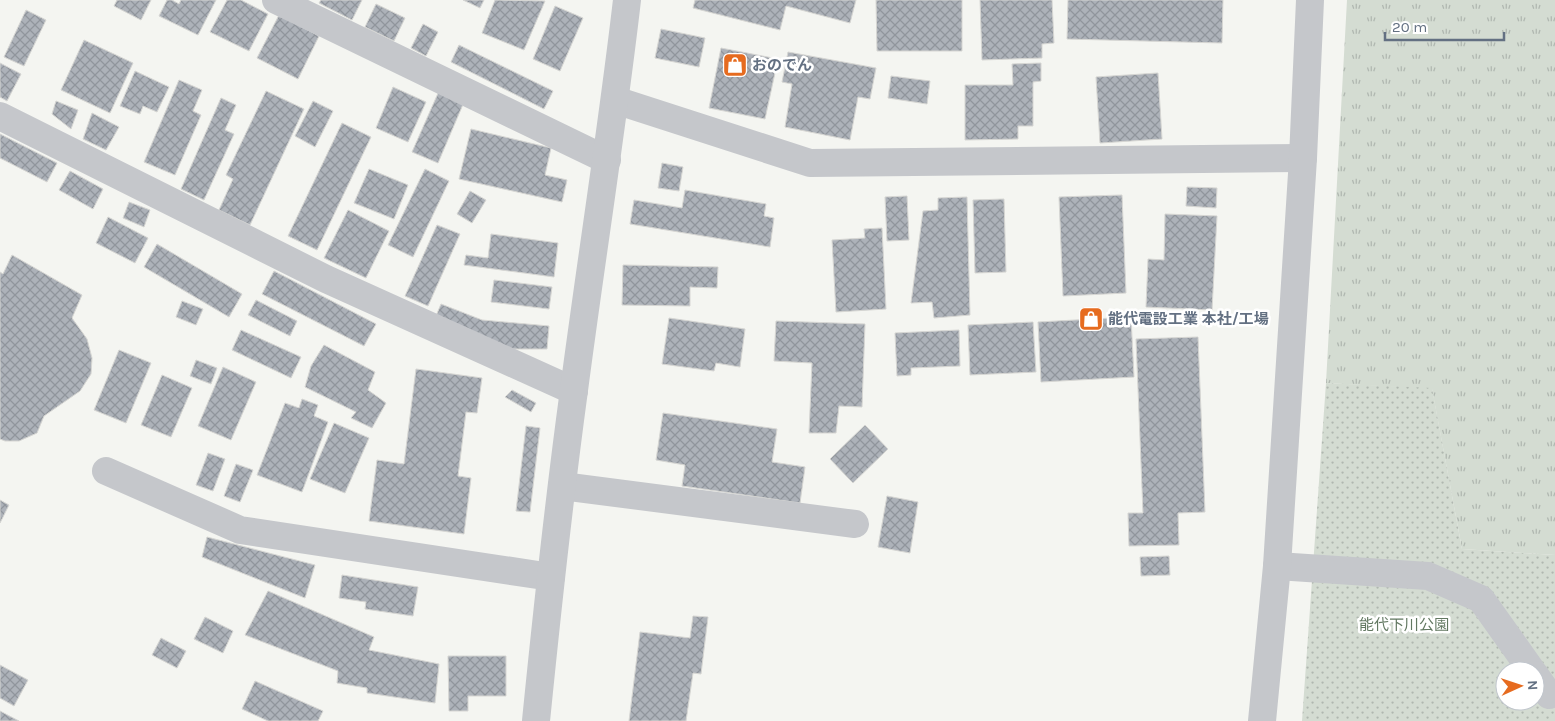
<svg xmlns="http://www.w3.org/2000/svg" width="1555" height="721" font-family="Karla,'Noto Sans JP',sans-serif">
<defs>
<pattern id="grass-tufts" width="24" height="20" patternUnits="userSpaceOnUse" patternTransform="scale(1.25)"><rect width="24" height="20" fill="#d4dcd2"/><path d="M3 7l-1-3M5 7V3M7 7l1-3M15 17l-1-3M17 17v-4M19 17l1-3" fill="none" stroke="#b0b7b0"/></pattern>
<pattern id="park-dots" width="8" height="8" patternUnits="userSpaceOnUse" patternTransform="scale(1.25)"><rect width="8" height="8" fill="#d4dcd2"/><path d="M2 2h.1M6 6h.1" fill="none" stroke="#b0b7b0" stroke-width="1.8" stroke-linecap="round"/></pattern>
<pattern id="building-cross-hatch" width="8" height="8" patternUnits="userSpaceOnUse" patternTransform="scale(1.25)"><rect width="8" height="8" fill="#adb2b9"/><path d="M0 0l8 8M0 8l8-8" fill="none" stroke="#90959c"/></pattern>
</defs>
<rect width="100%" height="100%" fill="#f4f5f1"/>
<polygon fill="url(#grass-tufts)" points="1347,0 1555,0 1555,555 1462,549 1432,389 1326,383"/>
<path fill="url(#park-dots)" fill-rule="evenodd" d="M1326 383 1432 388 1462 549 1555 555V721H1302ZM1505 671H1535V701H1505Z"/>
<g fill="url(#building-cross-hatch)" stroke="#d6d6d3">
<polygon points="117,0 151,0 141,20 114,6"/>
<polygon points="167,0 172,0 179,4 181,0 216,0 198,35 159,16"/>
<polygon points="227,0 241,0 268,14 249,51 210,32"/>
<polygon points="321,0 362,0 352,20 319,3"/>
<polygon points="463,0 484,0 480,8"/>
<polygon points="495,0 545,1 524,50 482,33"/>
<polygon points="695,0 856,0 850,23 786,6 780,30 693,8"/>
<polygon points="876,0 962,0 962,51 877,51"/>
<polygon points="980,0 1052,0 1054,43 1042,44 1042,58 982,60"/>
<polygon points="1068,0 1223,0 1222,43 1067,39"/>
<polygon points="376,4 405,18 394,41 365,27"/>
<polygon points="555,6 583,18 560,71 533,59"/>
<polygon points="26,10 46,20 24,66 4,57"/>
<polygon points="279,15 319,36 298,79 257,58"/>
<polygon points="423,24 438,32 426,56 411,48"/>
<polygon points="661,29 705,38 699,67 655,58"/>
<polygon points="84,40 133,63 110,113 61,90"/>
<polygon points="459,45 553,91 544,109 451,62"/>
<polygon points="721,48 778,59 765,119 709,108"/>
<polygon points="788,52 876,68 870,99 858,97 850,140 785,127 792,84 782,82"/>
<polygon points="0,63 21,74 7,101 0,97"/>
<polygon points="1041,63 1041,81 1033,82 1033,126 1018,126 1018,139 965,140 965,85 1013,85 1012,64"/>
<polygon points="135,71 169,87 157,112 143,106 140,114 120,106"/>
<polygon points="1158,73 1162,139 1100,143 1096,77"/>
<polygon points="891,76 930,81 927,104 888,98"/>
<polygon points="179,80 202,90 193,111 201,115 175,175 144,162"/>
<polygon points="393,87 426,102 408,142 376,128"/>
<polygon points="266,91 304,109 250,225 219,210 233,179 226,175"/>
<polygon points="439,91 464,102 438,163 412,152"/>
<polygon points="221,98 236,105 225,130 234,134 204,200 181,189"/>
<polygon points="56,101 78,110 71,129 52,114"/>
<polygon points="313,101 333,111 315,147 295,136"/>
<polygon points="92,113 119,127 106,150 83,139"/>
<polygon points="342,123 371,137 317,250 288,236"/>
<polygon points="471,129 551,148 545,175 567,180 562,202 459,179"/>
<polygon points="0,134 57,163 47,182 0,158"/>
<polygon points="662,163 683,167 679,191 658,188"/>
<polygon points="369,169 408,185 394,219 354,203"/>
<polygon points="425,169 449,181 413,257 388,245"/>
<polygon points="70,171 103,189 93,209 59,190"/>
<polygon points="1187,187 1217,188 1216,208 1186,206"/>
<polygon points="685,190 766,204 764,216 774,218 770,247 630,224 634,200 682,208"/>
<polygon points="470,191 486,200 472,223 457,214"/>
<polygon points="1122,195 1126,293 1063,296 1059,197"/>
<polygon points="907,196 909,240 887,241 885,197"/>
<polygon points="967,197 970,315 934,318 932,302 911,303 923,211 938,210 938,198"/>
<polygon points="1004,199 1006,272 975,273 973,200"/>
<polygon points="129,202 150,210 144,227 123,218"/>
<polygon points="348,210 389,231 366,278 324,258"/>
<polygon points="1165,214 1217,216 1212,310 1146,307 1148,259 1164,260"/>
<polygon points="108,217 148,238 135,263 96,243"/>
<polygon points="437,225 460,234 428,306 405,296"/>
<polygon points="882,228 886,309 836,312 832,240 865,238 864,229"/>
<polygon points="491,234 558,243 554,277 464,265 466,255 488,258"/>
<polygon points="157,244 242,294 229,317 144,267"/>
<polygon points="12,255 82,295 72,318 87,339 92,358 91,374 80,391 44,416 37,433 19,441 5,441 0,439 0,272 3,274"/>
<polygon points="623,265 718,267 717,288 690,287 690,306 622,305"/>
<polygon points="274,271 376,324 364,346 262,294"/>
<polygon points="494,280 552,287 549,309 491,302"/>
<polygon points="256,300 297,321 290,336 248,315"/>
<polygon points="182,301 203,309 196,325 176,317"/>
<polygon points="441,304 482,320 549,326 547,349 504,349 436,316"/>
<polygon points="1131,317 1134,377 1041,382 1038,322"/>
<polygon points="669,318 745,329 740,367 716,363 714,371 662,364"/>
<polygon points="776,321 865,324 862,407 839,406 836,433 809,433 812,363 774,361"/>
<polygon points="1033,322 1036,372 970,375 968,325"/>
<polygon points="241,330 301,357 291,378 232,350"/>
<polygon points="959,330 960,366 911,368 911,375 897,376 895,333"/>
<polygon points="1198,337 1205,512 1178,513 1179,545 1129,546 1128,513 1143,513 1136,339"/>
<polygon points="324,345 375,372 368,390 386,403 372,428 351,418 356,412 305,387 311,366"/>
<polygon points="119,350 151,363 126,423 94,410"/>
<polygon points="196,360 217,368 211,384 190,376"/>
<polygon points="223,367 256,382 231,440 198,426"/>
<polygon points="416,369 482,378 477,413 466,412 458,476 471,478 464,534 369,521 377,460 404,464"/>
<polygon points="162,375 192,388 171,437 141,425"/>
<polygon points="512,390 536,403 531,412 505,397"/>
<polygon points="302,399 318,405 314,416 328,422 302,492 257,475 285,403 299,408"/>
<polygon points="663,413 777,429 772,462 805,467 800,503 682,486 685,465 656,460"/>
<polygon points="334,423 369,438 345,493 310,479"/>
<polygon points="865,425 888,449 853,483 830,459"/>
<polygon points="526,426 540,428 530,512 516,511"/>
<polygon points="208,453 225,459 213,491 196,485"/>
<polygon points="236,464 253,470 240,502 224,496"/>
<polygon points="887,496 918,502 910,553 878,547"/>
<polygon points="0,500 9,505 0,523"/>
<polygon points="207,537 315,565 305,598 202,557"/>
<polygon points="1169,556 1170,575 1141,576 1140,557"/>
<polygon points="342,575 418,587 413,616 365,609 366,602 339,598"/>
<polygon points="268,591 374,637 369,650 439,664 435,703 367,693 367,688 337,683 338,671 245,635"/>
<polygon points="693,616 708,617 701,674 693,673 686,721 629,721 640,632 690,638"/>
<polygon points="205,617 233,631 223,653 194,639"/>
<polygon points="161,638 186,651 177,668 152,655"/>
<polygon points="448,656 506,656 506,696 468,696 468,711 449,711"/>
<polygon points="0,665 28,680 14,706 0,698"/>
<polygon points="255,681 323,711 318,721 268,721 242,709"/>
<polygon points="0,711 19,721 0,721"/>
</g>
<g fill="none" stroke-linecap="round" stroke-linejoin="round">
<g stroke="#c5c7cb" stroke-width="28">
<polyline points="276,0 607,160"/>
<polyline points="615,100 810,163 1303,158"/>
<polyline points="0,116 326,279 574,391"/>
<polyline points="106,471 240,530 551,577"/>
<polyline points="562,486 855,524"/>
<polyline points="1277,566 1428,576 1481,599 1532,671"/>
<polyline points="1535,675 1549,695"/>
<path d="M536 721C547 611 559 500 574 390 591 260 612 130 627 0"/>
<polyline points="1262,721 1277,566 1303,158 1310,0"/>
</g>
</g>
<defs>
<symbol id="shop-square" viewBox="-11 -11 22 22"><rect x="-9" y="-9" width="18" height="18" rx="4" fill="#e66b1f" stroke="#fff"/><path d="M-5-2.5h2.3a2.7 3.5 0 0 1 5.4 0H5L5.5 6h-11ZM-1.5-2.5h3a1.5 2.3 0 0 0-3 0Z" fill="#fff"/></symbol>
</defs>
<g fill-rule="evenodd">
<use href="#shop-square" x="721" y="51" width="28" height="28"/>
<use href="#shop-square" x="1077" y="305" width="28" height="28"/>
</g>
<g text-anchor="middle" stroke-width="5" stroke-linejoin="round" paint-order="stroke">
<g font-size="15" font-weight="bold" fill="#637082" stroke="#fff" text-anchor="start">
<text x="752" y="70">おのでん</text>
<text x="1108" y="324">能代電設工業 本社/工場</text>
</g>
<g font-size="15" fill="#637962" stroke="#fff">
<text x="1404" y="630">能代下川公園</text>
</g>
</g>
<g transform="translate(1520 686) rotate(87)"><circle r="24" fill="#ffffff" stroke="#c1c6cd"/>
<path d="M0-4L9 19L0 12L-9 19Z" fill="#e66b1f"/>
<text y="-8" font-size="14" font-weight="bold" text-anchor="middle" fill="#637082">N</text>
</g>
<path d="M1385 32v8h119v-8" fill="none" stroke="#637082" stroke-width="2.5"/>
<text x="1392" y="32" font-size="15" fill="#637082" stroke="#ffffff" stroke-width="4" paint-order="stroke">20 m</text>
</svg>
